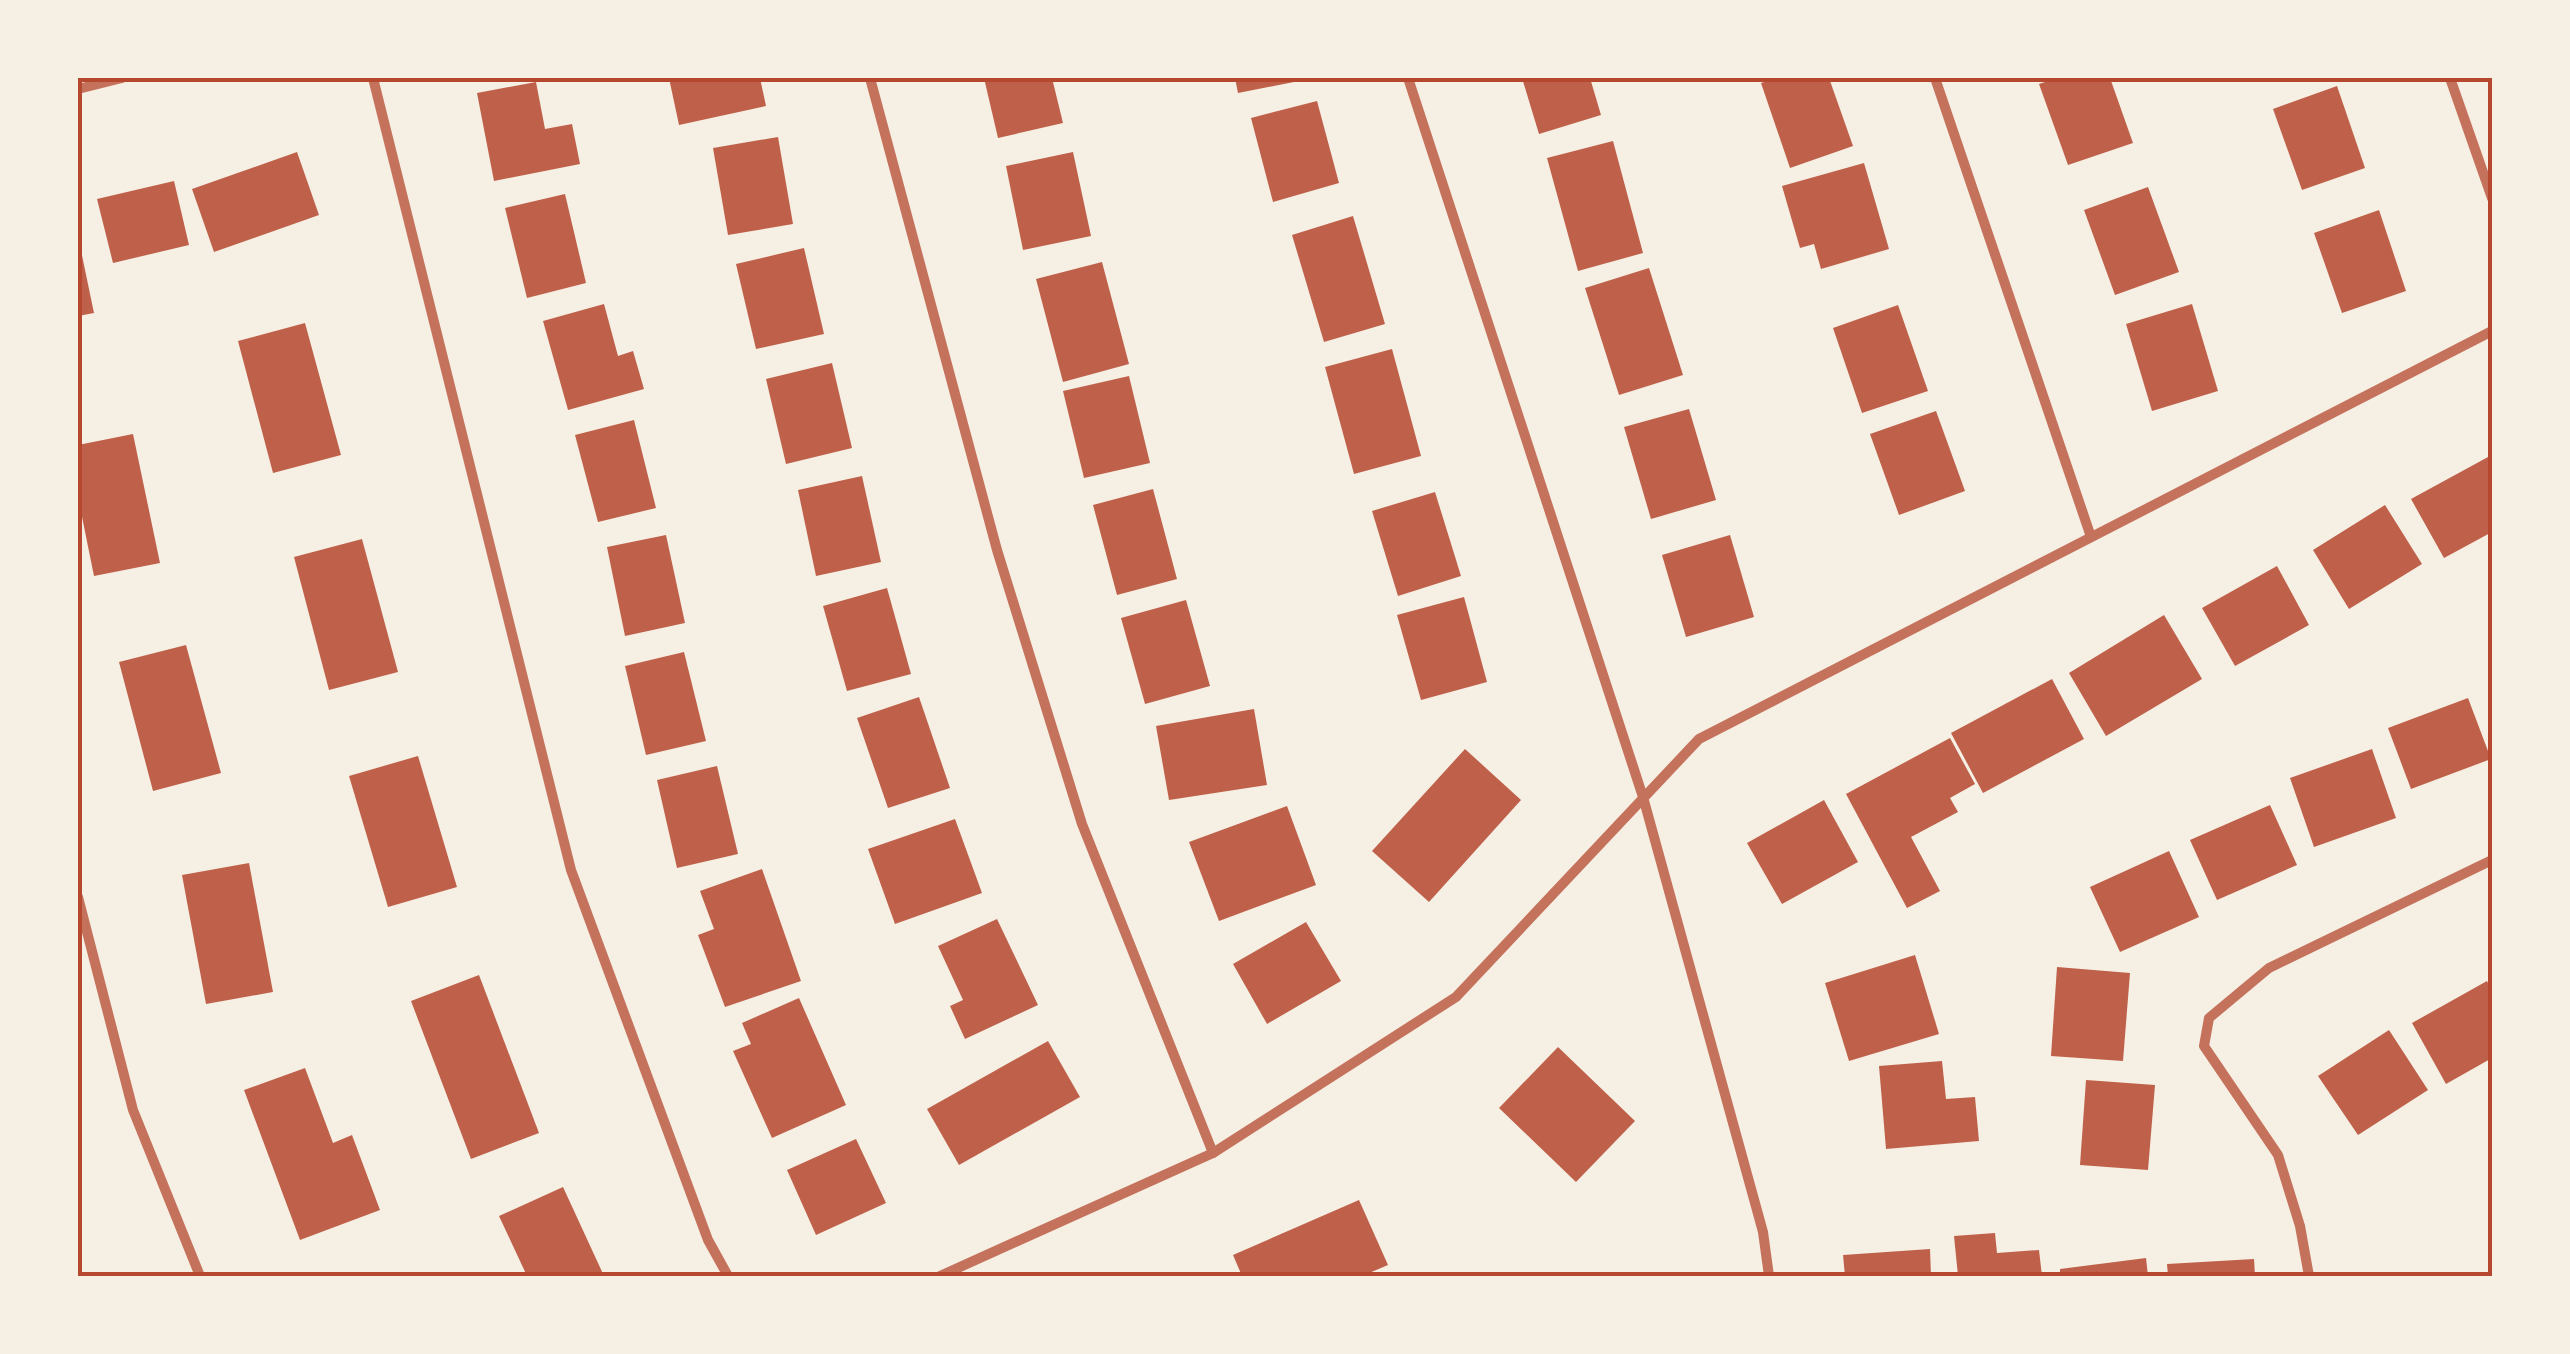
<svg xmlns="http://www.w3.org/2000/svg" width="2570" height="1354" font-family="Quicksand,sans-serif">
<rect width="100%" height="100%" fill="#f6efe4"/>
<g fill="#bf614a">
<polygon points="669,78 760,78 766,106 679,125"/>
<polygon points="984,78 1052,78 1063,123 998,138"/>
<polygon points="1235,78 1309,78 1309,79 1238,93"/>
<polygon points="1522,78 1590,78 1601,115 1539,134"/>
<polygon points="1777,78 1829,78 1853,146 1790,168 1761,83"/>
<polygon points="2057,78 2110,78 2133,143 2068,165 2039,84"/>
<polygon points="536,82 545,129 572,124 580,164 494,181 477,93"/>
<polygon points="2337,86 2365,168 2302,190 2273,109"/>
<polygon points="1317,101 1339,183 1273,202 1251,118"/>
<polygon points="778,137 793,224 728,235 713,148"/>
<polygon points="1613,141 1643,253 1578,271 1547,158"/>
<polygon points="297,152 319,215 214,252 192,189"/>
<polygon points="1073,152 1091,236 1023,250 1006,166"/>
<polygon points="1864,163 1889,249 1821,269 1814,244 1800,248 1782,186"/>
<polygon points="174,181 189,245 113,263 97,199"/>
<polygon points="2148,187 2179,272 2115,295 2084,210"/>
<polygon points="565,194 586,283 527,298 505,208"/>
<polygon points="2379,210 2406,291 2342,313 2314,233"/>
<polygon points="1353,216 1385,324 1324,342 1292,235"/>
<polygon points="79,241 94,313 78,316 78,242"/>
<polygon points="804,248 824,334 756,349 736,264"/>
<polygon points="1102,262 1129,364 1063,382 1036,279"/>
<polygon points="1649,268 1683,375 1619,395 1585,288"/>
<polygon points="604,304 618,356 633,351 644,389 568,410 543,321"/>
<polygon points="2192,304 2218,391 2152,411 2126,324"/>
<polygon points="1898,305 1928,391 1862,413 1833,328"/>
<polygon points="305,323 341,455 273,473 238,341"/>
<polygon points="1392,349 1421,456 1354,474 1325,367"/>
<polygon points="832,363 852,448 786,464 766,379"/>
<polygon points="1129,376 1150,463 1084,478 1063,391"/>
<polygon points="1689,409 1716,500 1651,519 1624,427"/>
<polygon points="1936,411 1965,491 1899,515 1870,434"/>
<polygon points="634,420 656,508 598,522 575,435"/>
<polygon points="133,434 160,563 94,576 78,497 78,445"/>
<polygon points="2488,457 2492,466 2492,532 2444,558 2411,499"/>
<polygon points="862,476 881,562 816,576 798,490"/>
<polygon points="1153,489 1177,579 1117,595 1093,505"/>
<polygon points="1435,492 1461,576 1398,596 1372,511"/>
<polygon points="2385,505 2422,564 2349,609 2313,550"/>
<polygon points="666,535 685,623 625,636 607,547"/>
<polygon points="1730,535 1754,617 1686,637 1662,555"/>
<polygon points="362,539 398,672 329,690 294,557"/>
<polygon points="2277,566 2309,625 2235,666 2202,608"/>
<polygon points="887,588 911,674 847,691 823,606"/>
<polygon points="1464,597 1487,682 1421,700 1397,615"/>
<polygon points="1186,600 1210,686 1145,704 1121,618"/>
<polygon points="2164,615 2202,679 2106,736 2069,673"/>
<polygon points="186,645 221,773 153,791 119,662"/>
<polygon points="684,652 706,741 646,755 625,666"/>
<polygon points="2052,679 2084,739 1983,793 1951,733"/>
<polygon points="919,697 950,788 888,808 857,718"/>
<polygon points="2468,698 2491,759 2411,789 2388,728"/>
<polygon points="1254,709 1267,785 1169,800 1156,726"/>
<polygon points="1950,738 1975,784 1950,798 1958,812 1911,837 1940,891 1907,908 1846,794"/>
<polygon points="1465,749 1521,800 1429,902 1372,851"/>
<polygon points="2372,749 2396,818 2314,847 2290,778"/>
<polygon points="418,756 457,887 388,907 349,776"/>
<polygon points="717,766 738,854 677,868 657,780"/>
<polygon points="1824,800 1858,862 1782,904 1747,843"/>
<polygon points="2270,805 2297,865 2217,900 2190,840"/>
<polygon points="1287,806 1316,885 1219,921 1189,842"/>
<polygon points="955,819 982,893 895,924 868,849"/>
<polygon points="2169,851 2199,917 2120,952 2090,887"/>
<polygon points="249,863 273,992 206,1004 182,875"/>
<polygon points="762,869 801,981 725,1007 698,935 714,929 700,891"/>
<polygon points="997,919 1038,1005 965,1039 950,1006 963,1000 938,946"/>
<polygon points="1306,922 1341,981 1267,1024 1233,964"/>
<polygon points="1915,955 1939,1034 1849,1061 1825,983"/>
<polygon points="2057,967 2130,973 2123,1061 2051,1056"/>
<polygon points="479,975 539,1133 471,1159 411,1001"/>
<polygon points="2487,981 2492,991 2492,1058 2446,1084 2412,1023"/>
<polygon points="799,998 846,1105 772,1138 733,1051 751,1044 742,1023"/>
<polygon points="2389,1030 2428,1090 2358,1135 2318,1076"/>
<polygon points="1048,1041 1080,1097 959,1165 927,1109"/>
<polygon points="1558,1047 1635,1121 1576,1182 1499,1108"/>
<polygon points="1942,1061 1946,1099 1975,1097 1979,1141 1886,1149 1879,1066"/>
<polygon points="305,1068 333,1143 352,1135 380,1210 300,1240 244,1090"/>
<polygon points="2086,1080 2155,1085 2148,1170 2080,1165"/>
<polygon points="856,1139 886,1203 816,1235 787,1170"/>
<polygon points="563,1187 604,1276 527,1276 499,1216"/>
<polygon points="1359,1200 1388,1265 1362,1276 1242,1276 1233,1255"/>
<polygon points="1995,1233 1997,1253 2039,1250 2042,1276 1958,1276 1954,1236"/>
<polygon points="1930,1249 1931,1276 1845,1276 1843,1255"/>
<polygon points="2146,1258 2148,1276 2060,1276 2060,1269"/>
<polygon points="2254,1259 2255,1276 2168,1276 2167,1264"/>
</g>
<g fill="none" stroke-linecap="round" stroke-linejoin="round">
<g stroke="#c5725c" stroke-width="10">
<polyline points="373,78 571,870 708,1240 728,1276"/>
<polyline points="870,78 997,550 1082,824 1213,1153"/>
<polyline points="1408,78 1643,797 1763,1232 1769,1276"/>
<polyline points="1935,78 2090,534"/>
<polyline points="2450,78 2492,198"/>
<polyline points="78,89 122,78"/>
<polyline points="78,897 133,1110 200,1276"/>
<polyline points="940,1276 1213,1153 1456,997 1699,739 2492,331"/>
<polyline points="2309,1276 2300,1226 2278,1155 2204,1046 2209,1018 2269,968 2492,860"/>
</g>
</g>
<rect width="2570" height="1354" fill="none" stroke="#f6efe4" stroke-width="160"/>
<rect x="80" y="80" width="2410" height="1194" fill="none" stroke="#b5482f" stroke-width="4"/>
</svg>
